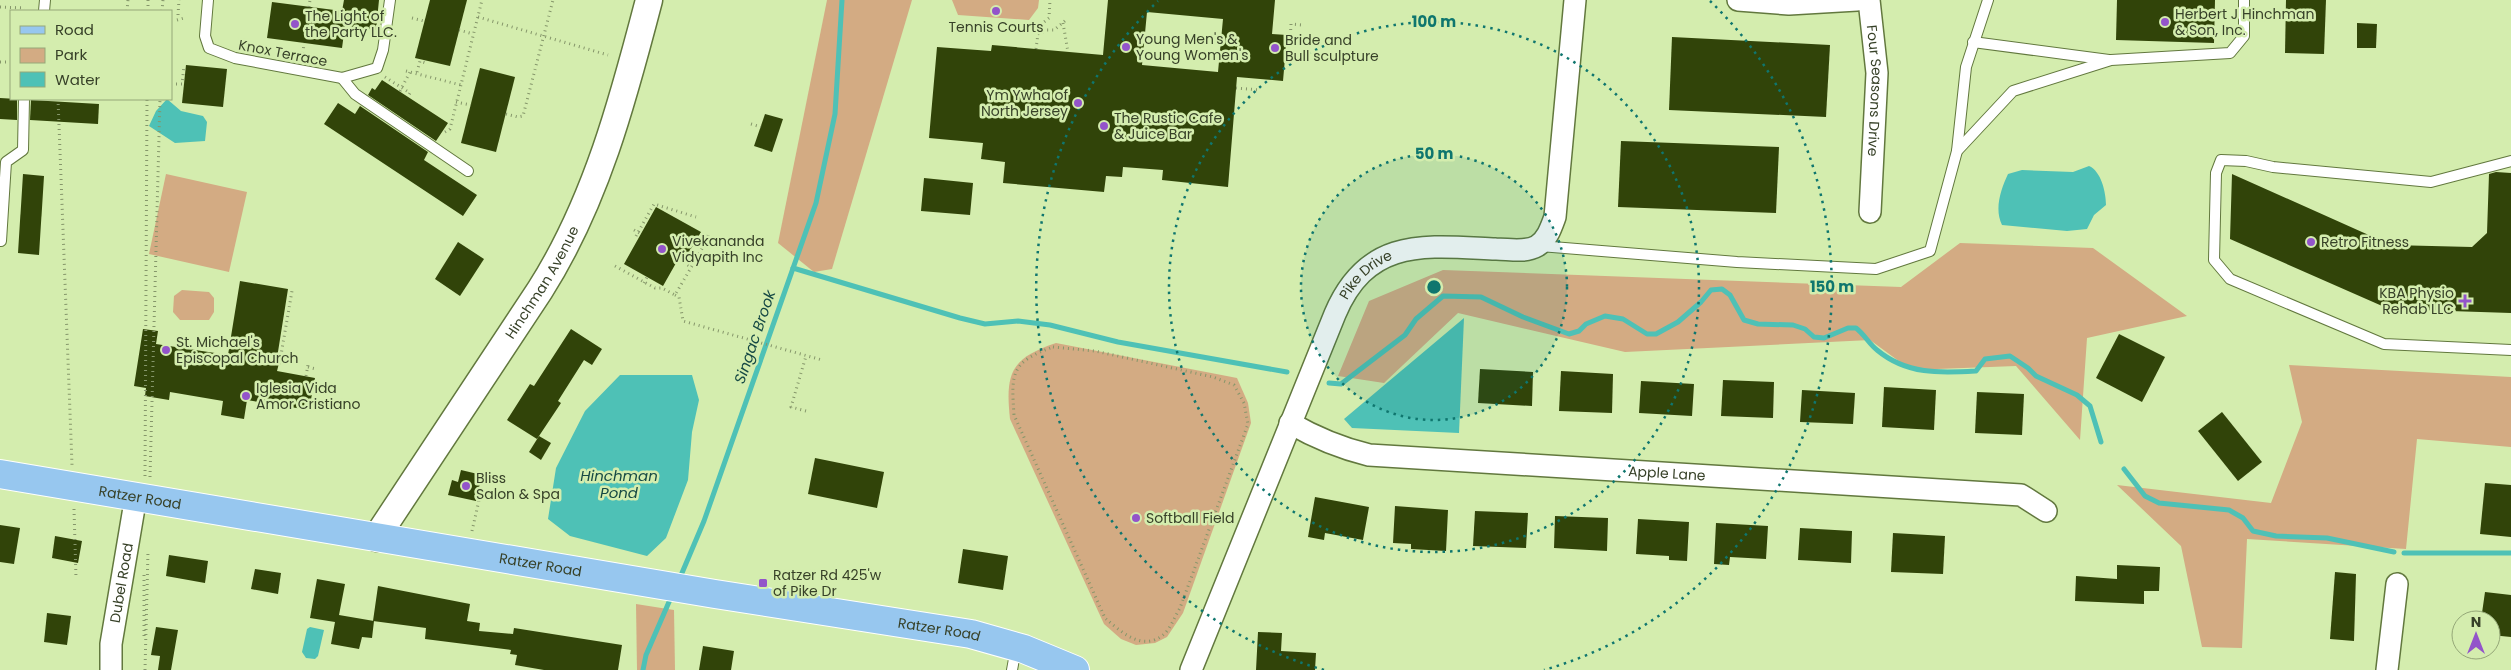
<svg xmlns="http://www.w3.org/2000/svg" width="2511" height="670" font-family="Poppins,sans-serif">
<rect width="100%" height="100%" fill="#d4edae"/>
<g fill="#d3ab83">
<polygon points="827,0 912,0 832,269 814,272 778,243"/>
<polygon points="952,0 1039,0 1038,8 1029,20 958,15"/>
<polygon points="166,174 247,192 229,272 149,254"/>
<polygon points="1960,243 2093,248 2187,316 2087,338 2080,440 2016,366 1911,370 1870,340 1625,352 1458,313 1384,383 1338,376 1369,301 1443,270 1901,287"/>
<polygon points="182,290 209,292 214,298 214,312 209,320 180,320 173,312 174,296"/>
<path d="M1056 343 1237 378 1248 403 1251 423 1183 613 1167 637 1155 643 1136 645 1121 639 1104 624 1010 419C1005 373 1011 358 1056 343Z"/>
<polygon points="2289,365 2511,377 2511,447 2417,439 2406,549 2247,539 2242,648 2202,647 2181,546 2117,485 2271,503 2302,422"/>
<polygon points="636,604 674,610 675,670 637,670"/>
</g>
<g fill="#4ec1b6">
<polygon points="167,99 181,111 203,116 207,122 205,141 175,143 149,126 156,111"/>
<path d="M2089 166C2101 171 2106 192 2106 205L2094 215 2087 229 2067 231 2002 225C1994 209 2001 189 2008 174L2022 170 2073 172Z"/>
<polygon points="1464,318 1459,433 1352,428 1344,419"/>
<polygon points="620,375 692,375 699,400 692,432 688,480 666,538 647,556 570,536 548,519 556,468 585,411"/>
<polygon points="310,627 324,630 318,656 315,659 306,658 302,652 307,629"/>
</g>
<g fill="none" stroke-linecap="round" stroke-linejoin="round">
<g stroke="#4ec1b6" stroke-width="5">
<polyline points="793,268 960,318 985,324 1018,321 1050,325 1118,342 1287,372"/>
<path d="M1329 383 1341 384 1405 335 1416 319 1443 296 1481 297 1523 317 1569 334 1579 331 1586 324 1605 316 1623 319 1647 334H1656L1678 322 1701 302 1711 290 1722 289 1730 295 1744 320 1758 324 1793 325 1805 329 1814 337 1824 338 1848 328H1856C1865 335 1869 344 1877 350 1907 375 1940 373 1976 371L1985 359 2010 356 2028 368 2036 376 2077 395 2090 406 2101 442"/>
<polyline points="2124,469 2145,496 2159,503 2229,510 2243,518 2253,531 2276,536 2327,538 2394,552"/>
<polyline points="2404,553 2511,553"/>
<polyline points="679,580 704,521 816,203 835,114 842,0"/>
<polyline points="643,670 646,655 672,595"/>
</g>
</g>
<g fill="#314409" fill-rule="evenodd">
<polygon points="344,0 379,0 376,30 345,26 342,48 267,38 272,2 342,11"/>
<polygon points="430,0 467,0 450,66 415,58"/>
<path d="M1108 0H1275L1272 34 1287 35 1283 81 1237 77 1228 187 1162 180 1163 170 1123 167 1122 177 1106 176 1104 192 1003 183 1005 162 981 159 983 143 929 138 937 47 991 51 992 45 1103 55ZM1147 12 1223 19 1218 72 1142 65Z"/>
<polygon points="2117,0 2215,0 2214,43 2116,40"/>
<polygon points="2286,0 2326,0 2324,54 2285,53"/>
<polygon points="2357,23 2377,24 2376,48 2357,48"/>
<polygon points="1672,37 1830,45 1826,117 1669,110"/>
<polygon points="186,65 227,69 223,107 182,103"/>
<polygon points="480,68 515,77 496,152 461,143"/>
<polygon points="382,80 448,123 436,141 368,95 372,88 375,90"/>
<polygon points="0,98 17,99 17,120 0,119"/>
<polygon points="31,100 99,104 98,124 30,120"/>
<polygon points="338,103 355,114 360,106 428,152 424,160 477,195 463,216 324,124"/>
<polygon points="765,114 783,119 772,152 754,146"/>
<polygon points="1621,141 1779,147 1776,213 1618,207"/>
<polygon points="2496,172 2511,173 2511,313 2389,309 2230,239 2232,174 2391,245 2472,247 2487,233 2489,174"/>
<polygon points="23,174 44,176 39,255 18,253"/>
<polygon points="924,178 973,183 970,215 921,211"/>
<polygon points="656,207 701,232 685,259 680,256 663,286 624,264"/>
<polygon points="458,242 484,259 460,296 435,279"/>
<polygon points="240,281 288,289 277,358 280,359 277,371 315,378 309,410 247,400 244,419 221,415 223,401 170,392 169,400 145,396 146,388 134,386 143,329 158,331 156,344 228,355"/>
<polygon points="571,329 602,349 592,365 584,360 558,401 561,403 537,439 507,420 530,384 534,386"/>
<polygon points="2119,334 2165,357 2142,402 2096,378"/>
<polygon points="1480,369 1533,372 1532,406 1478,403"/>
<polygon points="1561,371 1613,374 1612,413 1559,411"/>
<polygon points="1723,380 1774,382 1773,418 1721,416"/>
<polygon points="1641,381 1694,384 1692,416 1639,413"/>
<polygon points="1884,387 1936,390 1934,430 1882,427"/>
<polygon points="1802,390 1855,393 1853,424 1800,422"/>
<polygon points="1977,392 2024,394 2022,435 1975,433"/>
<polygon points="2222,412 2262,462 2238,481 2198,431"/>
<polygon points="539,436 551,443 541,460 529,452"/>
<polygon points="815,458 884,472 877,508 808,494"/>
<polygon points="461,470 482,475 476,501 448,495 452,480 458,482"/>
<polygon points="2485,483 2511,485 2511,537 2480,534"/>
<polygon points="1315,497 1369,507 1363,540 1325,533 1324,540 1308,537"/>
<polygon points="1395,506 1448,510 1446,551 1411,549 1411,544 1393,543"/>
<polygon points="1475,511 1528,513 1526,548 1473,546"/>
<polygon points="1555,516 1608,518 1607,551 1554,548"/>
<polygon points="1638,519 1689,522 1687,561 1669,560 1669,556 1636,554"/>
<polygon points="1716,523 1768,526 1766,559 1730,557 1729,565 1714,564"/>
<polygon points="0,525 20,528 14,564 0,562"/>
<polygon points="1800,528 1852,531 1851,563 1798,560"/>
<polygon points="1893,533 1945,536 1943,574 1891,572"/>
<polygon points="55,536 82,541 78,563 52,558"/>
<polygon points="963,549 1008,556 1003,590 958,583"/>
<polygon points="169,555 208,561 205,583 166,576"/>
<polygon points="2117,565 2160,567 2159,591 2144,591 2144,604 2075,601 2076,576 2117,579"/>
<polygon points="255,569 281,573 278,594 251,589"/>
<polygon points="2335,572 2356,574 2354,641 2330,639"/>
<polygon points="317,579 345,584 339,615 374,621 372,638 362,637 359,649 331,644 335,622 310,618"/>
<polygon points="378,586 470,604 467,621 480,623 479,631 513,634 514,628 622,645 618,670 544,670 515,665 517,655 510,654 511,650 425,639 426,628 373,621"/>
<polygon points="2485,592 2511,595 2511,637 2491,635 2491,620 2481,620"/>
<polygon points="47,613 71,616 67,645 44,642"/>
<polygon points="156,627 178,630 171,670 158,670 160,656 151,655"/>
<polygon points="1258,632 1282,633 1281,651 1316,653 1315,670 1256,670"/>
<polygon points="703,646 734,651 731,670 699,670"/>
</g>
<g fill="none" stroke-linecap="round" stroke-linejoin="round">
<defs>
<g id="service">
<polyline points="208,0 205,36 209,48 235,58 342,78 377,68 383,50 390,0"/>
<polyline points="44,11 45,0"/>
<polyline points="1973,42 2109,60"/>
<polyline points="342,78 355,94 468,171"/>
<polyline points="1957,151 1966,67 1988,0"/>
<polyline points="2511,161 2431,182 2273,167 2246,161 2221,160 2216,173 2214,260 2230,279 2384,344 2511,350"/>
<polyline points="1,241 6,162 23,150 24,99"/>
<polyline points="1540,246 1737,262 1876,269 1930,251 1957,151 2013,91 2111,60 2230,53 2244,36 2244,0"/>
<polyline points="1012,670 1016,648"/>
</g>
<g id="minor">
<polyline points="1738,0 1789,4 1857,0"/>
<path id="s1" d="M1869 0 1877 73 1870 212"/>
<path id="s2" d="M1290 423C1316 438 1340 448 1369 455L2021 495 2046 511"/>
<path id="s3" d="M111 670V644L136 496"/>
<path id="s4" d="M1191 670 1335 314C1368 236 1426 246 1496 249 1509 249 1525 253 1537 246 1547 240 1551 228 1555 217L1575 0"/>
<polyline points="2387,670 2397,584"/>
</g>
<g id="tertiary">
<path id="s5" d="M376 538 540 290C596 202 623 100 649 0"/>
</g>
<g id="primary">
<path id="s6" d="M0 474 715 594 971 634 1024 649 1075 670"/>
</g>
</defs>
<use href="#service" stroke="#62783e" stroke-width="12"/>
<use href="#minor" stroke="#62783e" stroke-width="24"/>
<use href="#tertiary" stroke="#62783e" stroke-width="29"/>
<use href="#primary" stroke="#fff" stroke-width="30"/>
<g stroke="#85966a" stroke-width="3" stroke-dasharray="1 4" stroke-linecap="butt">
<polyline points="0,7 25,8"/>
<polyline points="309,7 310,0"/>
<polyline points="127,11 128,0"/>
<polyline points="148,11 148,0"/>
<polyline points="162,11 163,0"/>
<polyline points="178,15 179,0"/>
<polyline points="478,17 608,55"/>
<polyline points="412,18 424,21"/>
<polyline points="177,20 184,18"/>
<polyline points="1063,23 1068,52"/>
<polyline points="459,30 473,34"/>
<polyline points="1038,34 1047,30 1054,30 1066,20"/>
<polyline points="1287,42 1290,42 1291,24 1302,25"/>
<polyline points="1036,49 1039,26 1049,18 1050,0"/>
<polyline points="303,53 304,43"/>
<polyline points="0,62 11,62"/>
<polyline points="406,71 461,85"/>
<polyline points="417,72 420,61 426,63 426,61"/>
<polyline points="385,77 410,93 408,96"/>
<polyline points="171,84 182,84 184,66"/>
<polyline points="1236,88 1260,90"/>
<polyline points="400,91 410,72"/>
<polyline points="58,99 72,465"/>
<polyline points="456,102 471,105"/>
<polyline points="506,114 518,117 523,116 553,0"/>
<polyline points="751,124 761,127"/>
<polyline points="445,132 450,129 482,0"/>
<polyline points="634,230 641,234"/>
<polyline points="636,236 654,204 696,217"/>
<polyline points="696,241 704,246"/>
<polyline points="679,260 691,267"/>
<polyline points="615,266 655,288 662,288 675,295 706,242 709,232"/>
<polyline points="644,283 647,277"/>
<polyline points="675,295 679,297 683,321 822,360"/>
<path d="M1053 347 1095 351 1213 377 1234 385 1244 403 1248 424 1180 608C1175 616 1170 630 1163 635 1142 652 1120 631 1105 618L1014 415C1011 373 1011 362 1053 347Z"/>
<polyline points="282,356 281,355 292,291"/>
<polyline points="279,364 281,355"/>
<polyline points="308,367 316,369"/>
<polyline points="306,376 308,365"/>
<polyline points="806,411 791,407 806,356"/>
<polyline points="145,476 147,99"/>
<polyline points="150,477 160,99"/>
<polyline points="74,509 76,578"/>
<polyline points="472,531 480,496"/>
<polyline points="144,636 144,572"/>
<polyline points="145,670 148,551"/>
</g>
<use href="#service" stroke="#fff" stroke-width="10"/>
<use href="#minor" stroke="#fff" stroke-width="21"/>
<use href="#tertiary" stroke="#fff" stroke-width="26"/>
<use href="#primary" stroke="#97c7ef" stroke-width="28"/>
</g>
<circle cx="1434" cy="287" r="133" fill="#0f766e" fill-opacity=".12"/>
<g fill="none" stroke="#0f766e" stroke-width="2.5" stroke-dasharray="2.5 5">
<circle cx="1434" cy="287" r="133"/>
<circle cx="1434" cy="287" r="265"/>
<path d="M1324 670A398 398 0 0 1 1158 1M1710 1A398 398 0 0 1 1544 670"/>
</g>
<g fill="#9354ca" stroke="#d4edae" stroke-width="2">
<circle cx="996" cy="11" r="5"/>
<circle cx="2165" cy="22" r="5"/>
<circle cx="295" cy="24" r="5"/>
<circle cx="1126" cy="47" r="5"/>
<circle cx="1275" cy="48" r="5"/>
<circle cx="1078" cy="103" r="5"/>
<circle cx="1104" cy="126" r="5"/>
<circle cx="2311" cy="242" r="5"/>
<circle cx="662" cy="249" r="5"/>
<path d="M2462.5 293.5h5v5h5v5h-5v5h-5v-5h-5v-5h5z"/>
<circle cx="166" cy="350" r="5"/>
<circle cx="246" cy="396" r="5"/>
<circle cx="466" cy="486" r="5"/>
<circle cx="1136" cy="518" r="5"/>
<rect x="758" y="578" width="10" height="10" rx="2.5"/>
</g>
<g text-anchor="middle" stroke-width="5" stroke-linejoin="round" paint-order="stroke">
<g font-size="14" fill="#374128" stroke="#d4edae" text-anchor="start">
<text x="2175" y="19">Herbert J Hinchman<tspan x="2175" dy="16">&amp; Son, Inc.</tspan></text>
<text x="305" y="21">The Light of<tspan x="305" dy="16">the Party LLC.</tspan></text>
<text x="996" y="32" text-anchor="middle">Tennis Courts</text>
<text x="1136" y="44">Young Men's &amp;<tspan x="1136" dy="16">Young Women's</tspan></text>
<text x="1285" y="45">Bride and<tspan x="1285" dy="16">Bull sculpture</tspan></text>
<text x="1068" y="100" text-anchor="end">Ym Ywha of<tspan x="1068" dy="16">North Jersey</tspan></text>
<text x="1114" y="123">The Rustic Cafe<tspan x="1114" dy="16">&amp; Juice Bar</tspan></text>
<text x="672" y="246">Vivekananda<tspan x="672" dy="16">Vidyapith Inc</tspan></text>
<text x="2321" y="247">Retro Fitness</text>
<text x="2454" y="298" text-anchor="end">KBA Physio<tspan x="2454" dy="16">Rehab LLC</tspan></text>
<text x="176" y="347">St. Michael's<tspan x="176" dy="16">Episcopal Church</tspan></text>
<text x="256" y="393">Iglesia Vida<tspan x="256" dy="16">Amor Cristiano</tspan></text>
<text x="476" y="483">Bliss<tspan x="476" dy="16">Salon &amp; Spa</tspan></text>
<text x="1146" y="523">Softball Field</text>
<text x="773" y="580">Ratzer Rd 425'w<tspan x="773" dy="16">of Pike Dr</tspan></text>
</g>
<g font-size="14" fill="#374128" stroke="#d4edae">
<text transform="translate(283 53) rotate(11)" y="5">Knox Terrace</text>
<text dy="5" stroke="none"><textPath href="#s1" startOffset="91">Four Seasons Drive</textPath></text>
<text dy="5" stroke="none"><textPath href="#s4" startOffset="435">Pike Drive</textPath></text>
<text dy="5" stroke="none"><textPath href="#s5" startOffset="305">Hinchman Avenue</textPath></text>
<text dy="5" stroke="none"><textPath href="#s2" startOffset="384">Apple Lane</textPath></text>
<text dy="5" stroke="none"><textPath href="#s6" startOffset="142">Ratzer Road</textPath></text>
<text dy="5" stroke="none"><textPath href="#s6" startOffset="548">Ratzer Road</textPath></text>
<text dy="5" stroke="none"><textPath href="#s3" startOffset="88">Dubel Road</textPath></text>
<text dy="5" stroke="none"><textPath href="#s6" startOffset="952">Ratzer Road</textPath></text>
</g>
<g font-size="15" font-style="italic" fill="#164944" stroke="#d4edae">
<text transform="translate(755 337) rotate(-71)" y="5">Singac Brook</text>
<text x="619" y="481">Hinchman<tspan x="619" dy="17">Pond</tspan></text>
</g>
</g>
<circle cx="1434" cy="287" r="8" fill="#0f766e" stroke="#d4edae" stroke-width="2.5"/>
<g font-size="15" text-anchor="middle" font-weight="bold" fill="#0f766e" stroke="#d4edae" stroke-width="5" stroke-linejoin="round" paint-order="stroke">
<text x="1434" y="27">100 m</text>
<text x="1434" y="159">50 m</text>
<text x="1832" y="292">150 m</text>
</g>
<rect x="10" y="10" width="162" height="90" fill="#d4edae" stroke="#95a878"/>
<rect x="20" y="26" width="25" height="8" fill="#97c7ef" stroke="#95a878"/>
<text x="55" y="35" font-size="15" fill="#374128">Road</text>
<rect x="20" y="48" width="25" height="15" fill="#d3ab83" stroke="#95a878"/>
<text x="55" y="60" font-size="15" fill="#374128">Park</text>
<rect x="20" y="72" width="25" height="15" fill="#4ec1b6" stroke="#95a878"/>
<text x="55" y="85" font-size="15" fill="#374128">Water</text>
<g transform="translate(2476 635)"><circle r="24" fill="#d4edae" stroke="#95a878"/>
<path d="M0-4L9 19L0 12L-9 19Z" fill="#9354ca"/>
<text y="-8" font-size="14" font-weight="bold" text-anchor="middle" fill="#374128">N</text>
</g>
</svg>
